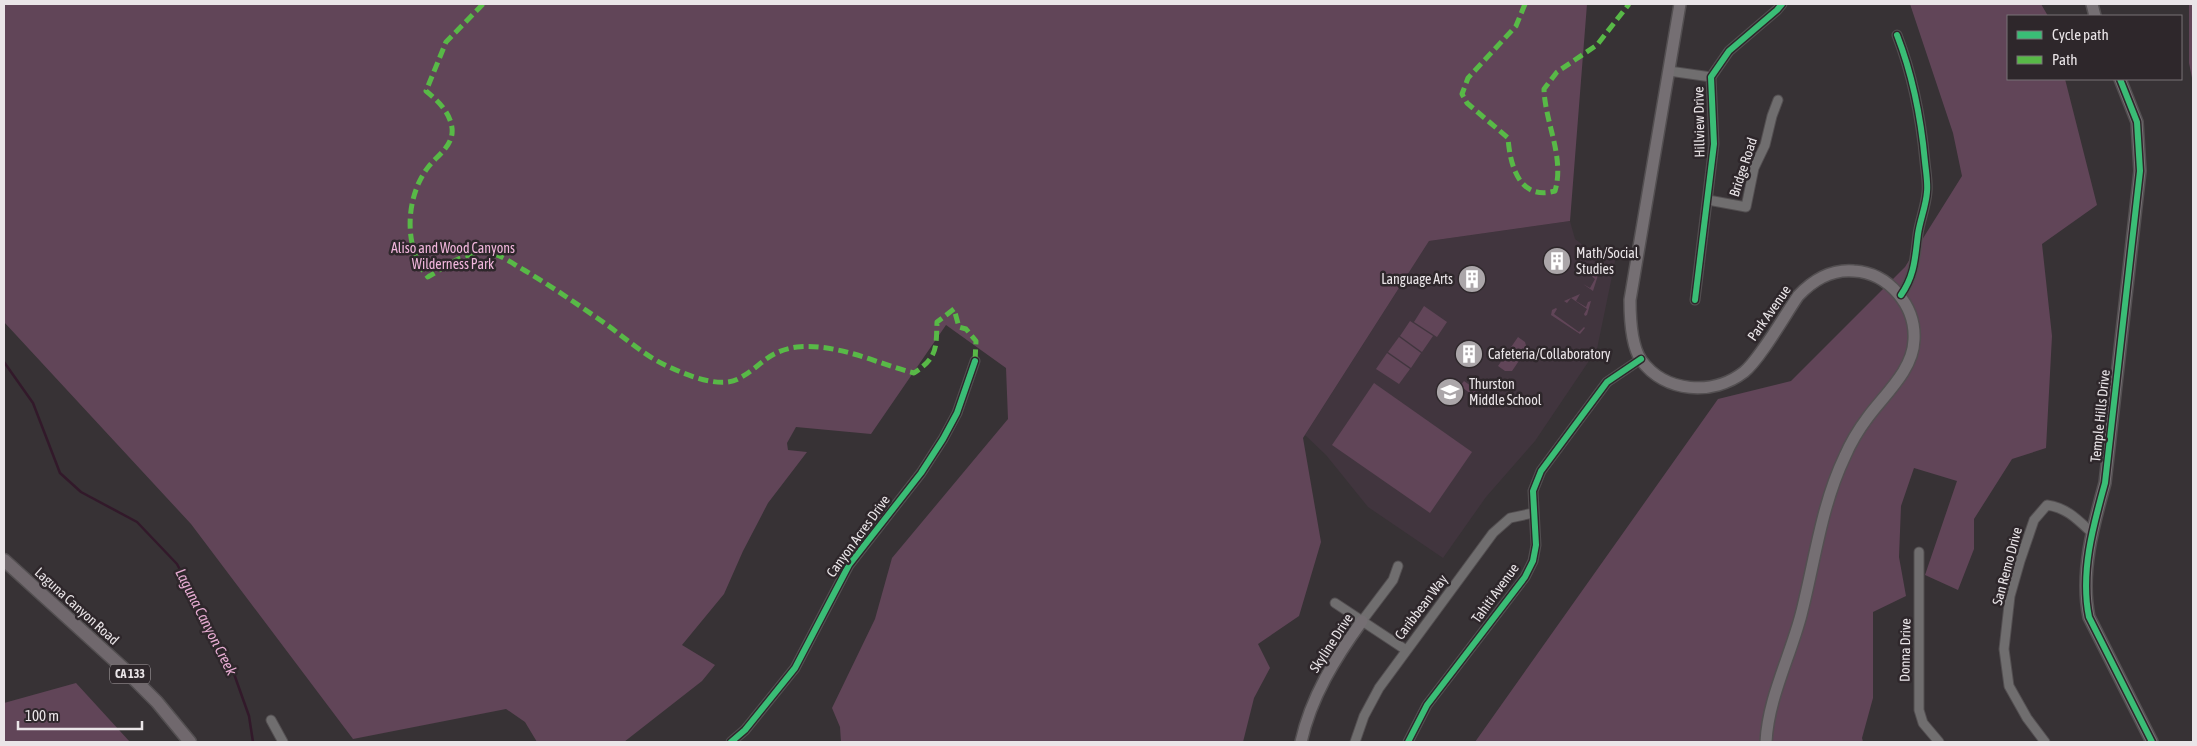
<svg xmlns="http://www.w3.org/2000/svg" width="2197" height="746" font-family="'Asap Condensed',sans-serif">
<rect width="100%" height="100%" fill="#373235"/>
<polygon fill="#41353e" points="1570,221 1575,239 1589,250 1617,252 1597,349 1535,441 1486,497 1443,558 1368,507 1326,455 1305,435 1429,241"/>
<g fill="#614558">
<polygon points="4,4 1587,4 1570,221 1429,241 1303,438 1321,542 1299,616 1258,644 1270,668 1254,698 1243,742 841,742 840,727 832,708 875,619 892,558 1008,419 1006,368 946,325 871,434 796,427 787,443 788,450 807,452 768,503 743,551 724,594 682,645 715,665 702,681 624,742 537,742 525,722 506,709 353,739 191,524 4,322"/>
<polygon points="1910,4 2041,4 2048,16 2008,16 2008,79 2065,79 2097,205 2042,244 2052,336 2046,448 2012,459 1974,519 1974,549 1958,590 1925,575 1957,481 1914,468 1901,506 1899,557 1906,596 1873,612 1873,698 1862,738 1863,742 1475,742 1718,399 1791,381 1905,267 1962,176 1953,133"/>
<polygon points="2189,4 2193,4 2193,83 2189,63"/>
<polygon points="1597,269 1599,272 1593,291 1583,284 1590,288 1595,279 1590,275"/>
<polygon points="1580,294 1576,301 1586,307 1588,302 1591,301 1587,315 1585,316 1584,314 1587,309 1571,298 1567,303 1564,301"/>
<polygon points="1424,306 1447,322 1437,337 1414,322"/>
<polygon points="1556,308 1557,309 1554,314 1579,332 1584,327 1585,328 1580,334 1551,315 1552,310"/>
<polygon points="1410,321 1433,336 1422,352 1400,336"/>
<polygon points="1399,337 1421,353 1411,368 1388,352"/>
<polygon points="1518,337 1525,342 1527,349 1512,371 1505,371 1498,366"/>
<polygon points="1387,353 1410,369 1399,384 1376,369"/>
<polygon points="1464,381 1478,391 1474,396 1460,386"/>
<polygon points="1374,383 1472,452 1430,513 1332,445"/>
<polygon points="76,683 130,742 4,742 4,703"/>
</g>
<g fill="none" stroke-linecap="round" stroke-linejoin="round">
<polyline stroke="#32192a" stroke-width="2.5" points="4,362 33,403 60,473 81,492 137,522 177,564 233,671 249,716 253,742"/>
<defs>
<g id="street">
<path d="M1897 35C1913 76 1921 118 1925 162 1926 172 1928 183 1927 192 1926 206 1920 220 1918 234 1915 257 1915 275 1901 295"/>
<polyline points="1669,71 1711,77"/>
<polyline points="1708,200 1746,207 1754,168 1765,145 1772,116 1778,100"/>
<polyline points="1695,300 1714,144 1711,77 1729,51 1777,10 1782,4"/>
<polyline points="1919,552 1919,710 1923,723 1939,742"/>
<polyline points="1335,603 1406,650"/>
<polyline points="1362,621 1393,580 1398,566"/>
<polyline points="271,720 283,742"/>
<polyline points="731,742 745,730 795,668 849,565 921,473 943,439 957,413 975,361"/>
<polyline points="1355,742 1364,716 1379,688 1493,533 1510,518 1533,513"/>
<polyline points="1408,742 1427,705 1525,577 1533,561 1536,545 1533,491 1541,471 1607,382 1641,359"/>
<path d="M2045 742 2027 718 2009 686 2004 649 2010 596 2020 561 2034 520 2047 505C2067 508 2077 519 2092 533"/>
</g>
<g id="secondary">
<path d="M1680 4 1630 300C1630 317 1631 345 1641 360 1665 393 1713 396 1744 372 1760 359 1785 315 1798 296 1813 280 1831 269 1854 271 1889 273 1916 306 1914 340 1913 370 1885 394 1868 417 1859 429 1851 442 1845 456 1821 506 1815 561 1801 615 1790 657 1768 699 1766 742"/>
<polyline points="2092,4 2095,16"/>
<path d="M2120 79 2137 122 2140 171 2105 483C2093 526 2080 573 2089 617L2152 742"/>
<path d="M1301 742C1311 697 1335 658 1362 621"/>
</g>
<polyline id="primary" points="4,560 123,668 157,702 190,742"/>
</defs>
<use href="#street" stroke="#534f51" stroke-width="11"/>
<use href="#secondary" stroke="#534f51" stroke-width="14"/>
<use href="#primary" stroke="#534f51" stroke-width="15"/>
<use href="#street" stroke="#706e6f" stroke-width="9"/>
<use href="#secondary" stroke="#756f73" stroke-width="11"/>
<use href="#primary" stroke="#70686d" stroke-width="12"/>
<g stroke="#58b947" stroke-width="5" stroke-dasharray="10 5" stroke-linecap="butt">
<path d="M483 4 446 42 426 91C437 100 450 112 452 128 454 145 438 155 429 166 405 196 403 248 428 277 446 266 465 252 486 252 499 253 513 264 524 270 551 286 577 304 603 322 623 336 642 354 665 365 684 374 718 389 738 379 761 367 767 351 797 347 837 343 876 363 914 373 938 357 936 348 937 322L954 309 959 327 966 329 976 341 975 361"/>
<path d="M1525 4 1516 26 1468 78 1462 94 1467 103 1508 138C1510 165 1519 201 1555 191 1565 157 1545 123 1544 89L1557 72 1597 45 1629 4"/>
</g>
<defs>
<g id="cycleway">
<path d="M1897 35C1913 76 1921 118 1925 162 1926 172 1928 183 1927 192 1926 206 1920 220 1918 234 1915 257 1915 275 1901 295"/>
<path d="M2120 79 2137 122 2140 171 2105 483C2093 526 2080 573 2089 617L2152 742"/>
<polyline points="1695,300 1714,144 1711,77 1729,51 1777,10 1782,4"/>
<polyline points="731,742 745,730 795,668 849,565 921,473 943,439 957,413 975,361"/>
<polyline points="1408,742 1427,705 1525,577 1533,561 1536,545 1533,491 1541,471 1607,382 1641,359"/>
</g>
</defs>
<use href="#cycleway" stroke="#2e272b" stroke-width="9"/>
<use href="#cycleway" stroke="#3abd76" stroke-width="6"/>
</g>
<defs>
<symbol id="building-disc" viewBox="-11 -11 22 22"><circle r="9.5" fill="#aba6a9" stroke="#2e272b"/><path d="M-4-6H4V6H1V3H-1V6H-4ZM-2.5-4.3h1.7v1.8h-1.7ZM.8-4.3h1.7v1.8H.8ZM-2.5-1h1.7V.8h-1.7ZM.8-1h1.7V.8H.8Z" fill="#fff"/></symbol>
<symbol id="school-disc" viewBox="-11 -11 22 22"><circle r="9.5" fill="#aba6a9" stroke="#2e272b"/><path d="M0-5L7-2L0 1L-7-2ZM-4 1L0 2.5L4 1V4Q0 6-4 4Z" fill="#fff"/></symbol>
</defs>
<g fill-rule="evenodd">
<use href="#building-disc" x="1541" y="245" width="32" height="32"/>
<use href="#building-disc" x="1456" y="263" width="32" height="32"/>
<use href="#building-disc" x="1453" y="338" width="32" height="32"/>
<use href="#school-disc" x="1434" y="376" width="32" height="32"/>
</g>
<g text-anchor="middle" stroke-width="5" stroke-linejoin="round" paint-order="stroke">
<rect fill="#2e272b" stroke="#b2acaf" stroke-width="1" x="110" y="664.5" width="40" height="19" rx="4"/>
<g font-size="12" font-weight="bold" fill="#eae5e8">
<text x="130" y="678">CA 133</text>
</g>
<g font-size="14" fill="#eae5e8" stroke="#2e272b">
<text transform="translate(1699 122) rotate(-91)" y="5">Hillview Drive</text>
<text transform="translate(1743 167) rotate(-72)" y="5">Bridge Road</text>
<text transform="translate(1769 313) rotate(-55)" y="5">Park Avenue</text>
<text transform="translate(2100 416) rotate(-84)" y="5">Temple Hills Drive</text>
<text transform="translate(858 536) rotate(-54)" y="5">Canyon Acres Drive</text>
<text transform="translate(2007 566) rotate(-75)" y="5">San Remo Drive</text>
<text transform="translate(1495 593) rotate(-54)" y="5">Tahiti Avenue</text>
<text transform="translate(77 606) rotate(42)" y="5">Laguna Canyon Road</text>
<text transform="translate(1421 607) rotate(-53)" y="5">Caribbean Way</text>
<text transform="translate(1331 643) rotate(-57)" y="5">Skyline Drive</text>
<text transform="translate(1905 650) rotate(-89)" y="5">Donna Drive</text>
</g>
<g font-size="14" fill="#f1b6dc" stroke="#2e272b">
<text x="453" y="253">Aliso and Wood Canyons<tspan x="453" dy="16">Wilderness Park</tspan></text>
</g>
<g font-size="14" fill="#eae5e8" stroke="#2e272b" text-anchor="start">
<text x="1576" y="258">Math/Social<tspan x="1576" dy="16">Studies</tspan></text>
<text x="1453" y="284" text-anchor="end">Language Arts</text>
<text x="1488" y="359">Cafeteria/Collaboratory</text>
<text x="1469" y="389">Thurston<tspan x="1469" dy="16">Middle School</tspan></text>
</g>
<g font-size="15" font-style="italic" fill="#e7acd2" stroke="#2e272b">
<text transform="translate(206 622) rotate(63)" y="5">Laguna Canyon Creek</text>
</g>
</g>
<rect width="2197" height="746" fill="none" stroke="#eae5e8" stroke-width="10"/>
<rect x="2007" y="15" width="175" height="65" fill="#2e272b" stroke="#797377"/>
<rect x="2017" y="31" width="25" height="8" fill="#3abd76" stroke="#797377"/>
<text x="2052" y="40" font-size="15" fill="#eae5e8">Cycle path</text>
<rect x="2017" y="56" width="25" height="8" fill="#58b947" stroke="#797377"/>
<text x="2052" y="65" font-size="15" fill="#eae5e8">Path</text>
<path d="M18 721v8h124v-8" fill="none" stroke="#eae5e8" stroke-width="2.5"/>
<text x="25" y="721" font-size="15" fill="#eae5e8" stroke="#2e272b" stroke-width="4" paint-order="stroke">100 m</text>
</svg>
